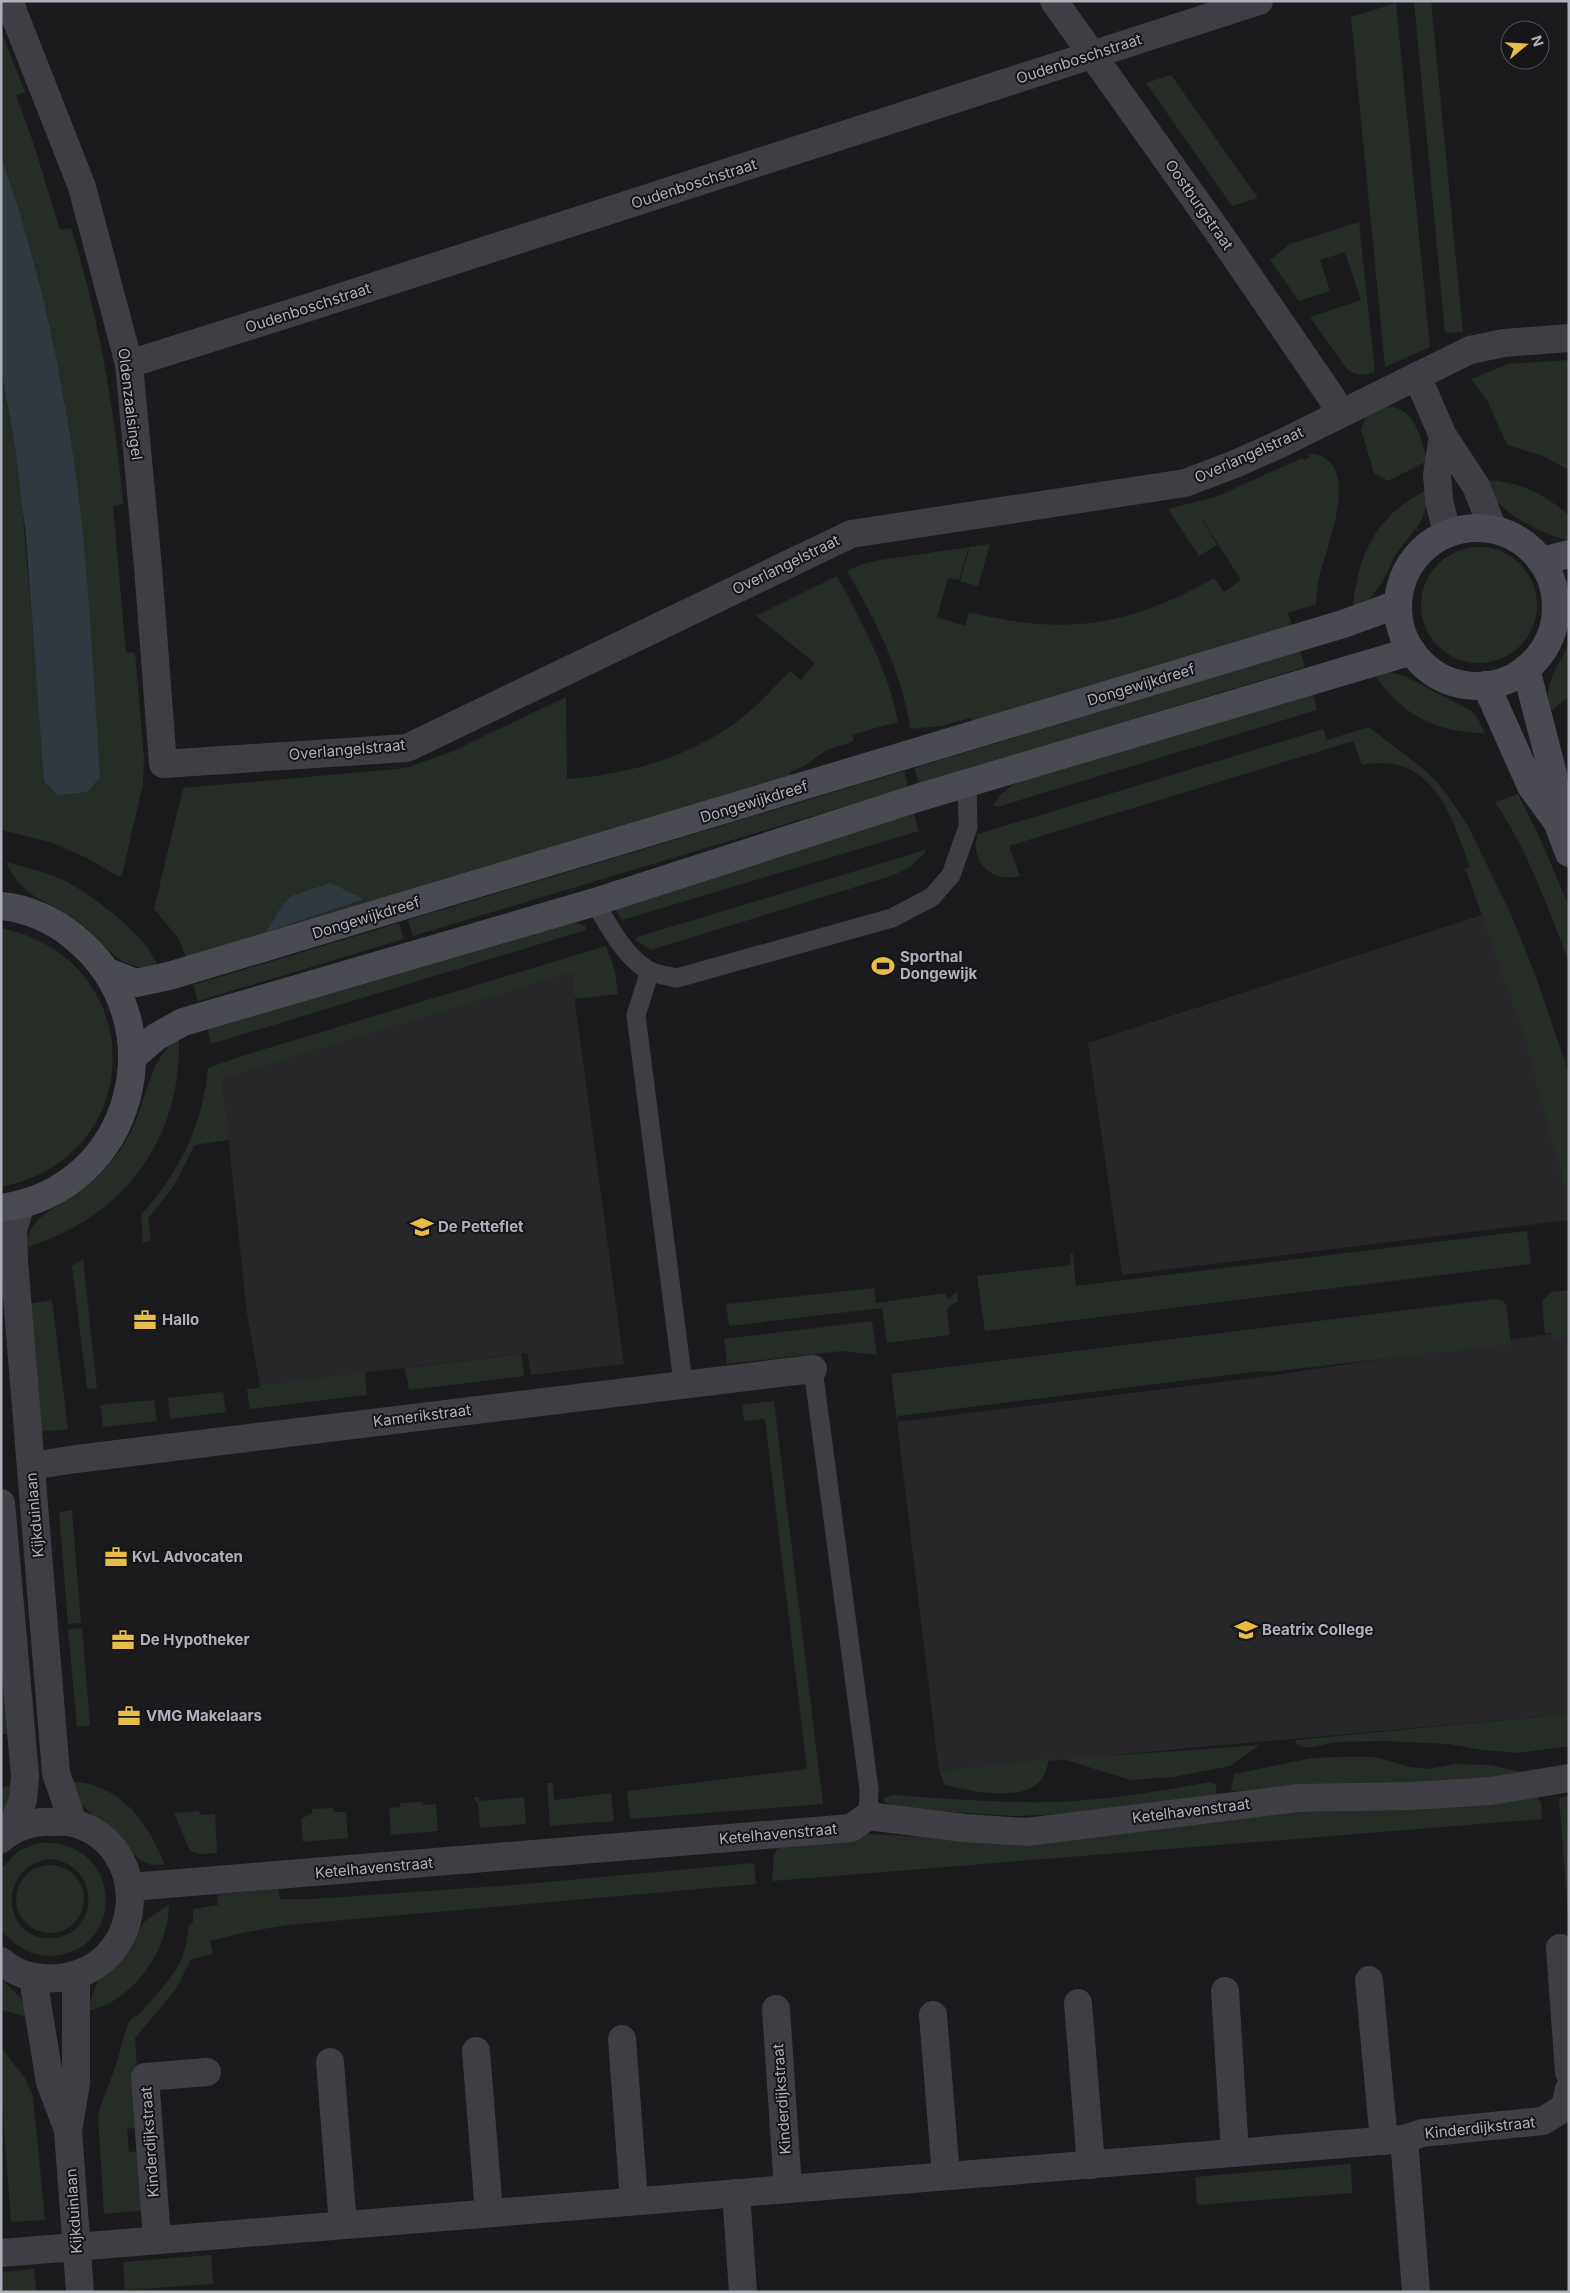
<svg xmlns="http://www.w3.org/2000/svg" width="1570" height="2293" font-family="Inter,sans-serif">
<rect width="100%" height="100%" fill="#1b1b1d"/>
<g fill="#27272a">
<polygon points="1491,912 1569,1161 1569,1220 1122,1275 1088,1043"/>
<polygon points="571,973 624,1364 531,1375 527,1353 260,1385 247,1314 222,1079"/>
<polygon points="1569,1331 1569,1714 939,1771 897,1422 1262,1377"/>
</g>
<g fill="#252d26" fill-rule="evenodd">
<polygon points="1414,1 1431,1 1463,332 1445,333"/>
<polygon points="1396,3 1430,347 1385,367 1351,17"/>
<path d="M1 31 25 92 16 95 34 145 60 230 71 228C99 317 115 411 123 504L113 506 126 653 135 652 144 758 143 784 122 875 119 877 89 859 50 842 1 830V369L15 446 21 492 33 634 61 793 84 791V550L74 462 64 398 35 267 1 157Z"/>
<polygon points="1171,75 1258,198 1232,206 1146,83"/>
<path d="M1359 222 1375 372C1364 376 1355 376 1346 368L1310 317 1361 300 1345 252 1320 260 1330 291 1299 301 1270 260 1290 244Z"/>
<polygon points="1569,360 1569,470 1543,456 1507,445 1488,402 1471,379 1508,364"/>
<path d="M1386 406C1415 407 1421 437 1427 461L1388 481 1374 473 1361 429 1367 415Z"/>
<path d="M1314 454C1362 462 1327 547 1320 574 1317 584 1317 594 1316 604L1288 613 1292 627 973 723 971 718 941 726 910 729C903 674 875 619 847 571L862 564 880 560 990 544 978 586 960 581 969 550 968 549 959 580 948 578 937 617 965 626 969 612C1065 636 1127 627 1214 578L1224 592 1241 580 1193 505 1217 545 1199 556 1168 509 1218 496 1302 458 1304 460 1309 458V455Z"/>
<path d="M1486 480C1517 481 1547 494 1569 516V540C1549 538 1506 515 1494 498 1490 493 1488 486 1486 480Z"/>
<path d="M1425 491 1427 505 1420 523 1395 555 1382 583 1369 599 1353 606C1358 554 1377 515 1425 491Z"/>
<circle cx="1479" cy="605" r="58"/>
<path d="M837 576C860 618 891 676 898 723L886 725 852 735 854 741 827 750 806 765 790 772 791 778 187 960 179 939 154 909 183 788 406 768 451 752 566 697 567 779C631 774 692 757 744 716 761 703 775 686 790 671L801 680 815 663 756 616ZM329 882 364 899 267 931 278 915 297 893 310 891Z"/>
<path d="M1569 643V696L1552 710C1539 687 1561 664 1569 643Z"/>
<polygon points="1300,651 1305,667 919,784 914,768"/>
<path d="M1384 671 1405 676 1470 710 1477 717 1485 733C1437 733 1401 715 1374 674Z"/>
<polygon points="1312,692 1317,710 997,807 993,805 1001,794 1018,781"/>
<path d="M1369 727 1422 768 1437 782 1450 799 1467 824 1510 912 1535 974 1569 1074V1204L1524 1035 1467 873 1464 870 1470 867C1451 815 1433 751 1362 765L1353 741 1009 846 1020 876C992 884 969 862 978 834L1323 729 1327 740Z"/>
<polygon points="904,771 908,787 889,793 413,936 408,920"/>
<path d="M1518 794 1544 847 1569 907V961C1547 907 1528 850 1495 802Z"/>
<polygon points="913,812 919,831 622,920 613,906"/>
<polygon points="925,850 925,853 909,868 888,877 651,950 635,940 637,937"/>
<path d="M6 862C24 867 44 871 61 879 89 892 151 938 158 968 146 968 134 967 124 962 108 953 96 935 81 924 52 901 22 900 6 862Z"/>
<polygon points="568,920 585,926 586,930 211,1044 207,1025"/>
<polygon points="399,923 404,939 198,1001 193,985"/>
<path d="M1 928C150 959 150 1157 1 1187Z"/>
<path d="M606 946 615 971 618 994 575 999 571 973 222 1079 229 1140 195 1145 175 1184 148 1219 151 1240 143 1243 141 1215C179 1173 203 1125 208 1068L242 1056Z"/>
<path d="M179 1037C182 1141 122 1219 24 1248 32 1217 46 1213 71 1197 87 1187 101 1174 113 1159 125 1145 134 1127 140 1109 151 1078 152 1060 179 1037Z"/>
<polygon points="1527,1231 1531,1264 985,1331 977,1276 1071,1265 1070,1254 1073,1254 1076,1286"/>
<polygon points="83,1259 97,1388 87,1389 72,1266"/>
<polygon points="874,1288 876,1303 945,1293 948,1299 957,1292 958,1302 952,1304 947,1310 950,1335 887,1343 882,1308 729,1326 726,1304"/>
<polygon points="1569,1290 1569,1336 1553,1339 1552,1333 1545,1333 1542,1301 1551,1292"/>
<polygon points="1495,1299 1503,1301 1506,1305 1511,1344 1269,1372 1261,1371 898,1416 897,1422 891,1374"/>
<polygon points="52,1300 68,1429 38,1432 28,1304"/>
<polygon points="872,1321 877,1355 842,1351 727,1364 724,1339"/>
<polygon points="521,1354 524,1376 409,1390 405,1368"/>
<polygon points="365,1372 367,1395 250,1409 247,1389 259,1388 260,1385"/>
<polygon points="223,1392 226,1412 170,1419 168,1398"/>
<polygon points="154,1400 157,1421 103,1427 100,1405"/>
<polygon points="774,1401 823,1804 630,1819 627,1791 807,1769 765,1419 744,1421 742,1405"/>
<polygon points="72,1510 81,1623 68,1624 59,1512"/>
<polygon points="1,1620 10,1734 1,1734"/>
<polygon points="82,1628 90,1725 77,1727 68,1629"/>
<polygon points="1569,1714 1569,1746 1519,1753 1482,1750 1448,1744 1384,1741 1335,1742 1313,1747 1303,1747 1296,1744 1296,1740"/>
<polygon points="1260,1745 1230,1766 1173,1777 1130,1780 1063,1759"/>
<polygon points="1342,1757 1375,1757 1410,1767 1428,1769 1456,1764 1490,1765 1532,1774 1458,1781 1231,1791 1234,1774 1312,1758"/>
<path d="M1049 1759C1047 1768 1045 1778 1037 1784 1017 1801 969 1791 945 1785L939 1771Z"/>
<path d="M70 1781C78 1782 88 1783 96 1786 133 1800 151 1831 165 1865H152L140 1860 79 1802Z"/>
<path d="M1211 1782 1216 1785 1217 1795 1084 1813 1014 1816 893 1808 882 1799 892 1795C947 1799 1001 1803 1056 1802 1108 1800 1159 1791 1211 1782Z"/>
<polygon points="547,1783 553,1783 554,1800 611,1793 614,1821 550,1826"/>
<polygon points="13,1784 11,1799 1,1817 1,1789"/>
<polygon points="1569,1796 1569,1926 1559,1798"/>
<polygon points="474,1797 479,1797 479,1801 524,1797 526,1824 480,1828 478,1802 475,1801"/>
<polygon points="1536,1797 1541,1802 1542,1819 772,1881 774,1855 777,1849 789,1845 849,1842 868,1834 961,1839 1281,1813 1446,1807"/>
<polygon points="423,1802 423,1805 436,1804 438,1831 391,1835 389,1808 400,1807 400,1803"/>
<polygon points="333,1808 334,1812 346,1812 348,1838 303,1842 301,1819 312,1813 312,1809"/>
<polygon points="199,1811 200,1815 215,1814 217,1853 200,1854 190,1851 174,1813"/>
<path d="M38 1843C124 1836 129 1954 49 1956 29 1956 13 1944 1 1929V1869L18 1851ZM52 1859C106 1868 97 1943 45 1938 0 1934 0 1862 52 1859Z"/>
<path d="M754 1863 756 1884 287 1925 242 1933 210 1941 213 1954 191 1959 176 1989 135 2038 141 2127 127 2129 129 2152 143 2151 149 2210 104 2214 98 2117C101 2100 109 2086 114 2070 120 2054 122 2038 129 2022 131 2018 139 2015 143 2010 165 1985 189 1962 188 1926L193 1922V1909L218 1905 217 1894 278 1889 280 1899H313L514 1885Z"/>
<circle cx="50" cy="1899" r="34"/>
<path d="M169 1904C168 1943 147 1980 113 2001 106 2006 95 2008 87 2012L98 1980 145 1921Z"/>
<polygon points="1,1979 20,1997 28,2017 1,2010"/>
<polygon points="1,2048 25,2078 33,2096 45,2220 11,2222 1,2088"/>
<polygon points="1351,2164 1352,2193 1197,2205 1195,2177"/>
<polygon points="211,2255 213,2284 125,2290 123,2262"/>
<polygon points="34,2269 36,2292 1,2292 1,2272"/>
</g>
<g fill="#313940">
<path d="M1 157C36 255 59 358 74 461 89 565 93 672 100 777L87 792 57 795 44 781 26 537 15 446 1 369Z"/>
<path d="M329 882 364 899 266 932C275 919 283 898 299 893 310 889 319 888 329 882Z"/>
</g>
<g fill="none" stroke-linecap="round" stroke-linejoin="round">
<g stroke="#3e3e44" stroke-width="19">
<path d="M595 902C607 924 627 960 650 971 658 975 669 976 677 978L892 918 932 897 951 875 968 827 967 784"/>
<polyline points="650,971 636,1015 683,1383"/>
<polyline points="813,1369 869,1789 868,1816"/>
</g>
<g stroke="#3e3e44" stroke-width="28">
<polyline points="9,1 82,187 129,364 148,567 163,764 407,748 851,534 1185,483 1235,464 1282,443 1470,350 1504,343 1569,338"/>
<polyline points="1054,1 1221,236 1332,398 1338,413"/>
<polyline points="129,364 316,305 1259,1"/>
<polyline points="1417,376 1443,436 1476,486 1493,529"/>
<polyline points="1443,436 1437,475 1439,500 1447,534"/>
<polyline points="21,1205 13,1230 14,1261 56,1773 73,1823"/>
<polyline points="31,1466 76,1459 813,1369"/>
<polyline points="1,1503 25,1776 23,1800 11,1830"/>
<path d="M1 1839C15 1827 35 1820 54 1822 60 1822 67 1821 73 1823 153 1844 147 1964 65 1977 44 1981 18 1977 1 1961"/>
<polyline points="130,1887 851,1828 868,1816 964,1828 1027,1832 1298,1798 1412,1796 1491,1791 1569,1778"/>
<polyline points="1560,1948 1569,2072"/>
<polyline points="76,1976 76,2083 68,2131 80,2292"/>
<polyline points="33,1978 50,2082 67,2127"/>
<polyline points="1369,1980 1384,2141"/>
<polyline points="1225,1991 1235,2153"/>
<polyline points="1078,2003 1091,2165"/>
<polyline points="776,2009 788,2189"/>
<polyline points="933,2015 946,2176"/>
<polyline points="622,2039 634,2201"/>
<polyline points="476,2051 489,2213"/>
<polyline points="330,2062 343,2225"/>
<polyline points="1404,2139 1422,2133 1543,2121 1565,2107 1569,2089"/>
<polyline points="736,2193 743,2292"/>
<polyline points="157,2239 145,2077 207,2072"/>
<polyline points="1,2253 1404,2139 1416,2292"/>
</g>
<g stroke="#4a4b52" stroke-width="28">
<circle cx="1477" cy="607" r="79"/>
<polyline points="1541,561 1569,554"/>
<polyline points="1526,669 1553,774 1558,824 1569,853"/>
<polyline points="1486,685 1531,786 1558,823"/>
<path d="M1 906C27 908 55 921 74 937 178 1021 135 1190 1 1208"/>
<polyline points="108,972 136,983 169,976 1343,624 1398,604"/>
<polyline points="134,1056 156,1037 183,1022 595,902 917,798 1412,651"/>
</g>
</g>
<defs>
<symbol id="stadium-bare" viewBox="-9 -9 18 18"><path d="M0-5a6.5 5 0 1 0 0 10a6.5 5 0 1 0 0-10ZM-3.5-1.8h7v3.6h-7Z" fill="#e8bc48" stroke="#161618" stroke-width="2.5" paint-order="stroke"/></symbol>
<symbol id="school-bare" viewBox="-9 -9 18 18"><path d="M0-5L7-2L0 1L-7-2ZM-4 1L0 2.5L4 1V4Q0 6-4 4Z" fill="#e8bc48" stroke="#161618" stroke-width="2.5" paint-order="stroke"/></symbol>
<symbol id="office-bare" viewBox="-9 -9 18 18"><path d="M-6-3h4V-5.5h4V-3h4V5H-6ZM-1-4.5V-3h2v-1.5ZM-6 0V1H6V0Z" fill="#e8bc48" stroke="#161618" stroke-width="2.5" paint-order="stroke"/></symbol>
</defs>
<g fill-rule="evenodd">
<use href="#stadium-bare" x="867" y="950" width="32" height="32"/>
<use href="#school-bare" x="406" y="1211" width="32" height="32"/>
<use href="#office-bare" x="129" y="1304" width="32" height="32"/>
<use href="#office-bare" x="100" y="1541" width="32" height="32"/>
<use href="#school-bare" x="1230" y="1614" width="32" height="32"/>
<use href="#office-bare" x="107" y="1624" width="32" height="32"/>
<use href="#office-bare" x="113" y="1700" width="32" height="32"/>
</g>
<g text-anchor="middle" stroke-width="4" stroke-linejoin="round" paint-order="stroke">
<g font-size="15" fill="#aeb1bb" stroke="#161618">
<text transform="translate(1079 59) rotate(-18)" y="5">Oudenboschstraat</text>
<text transform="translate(694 184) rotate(-18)" y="5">Oudenboschstraat</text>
<text transform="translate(1199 205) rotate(55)" y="5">Oostburgstraat</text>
<text transform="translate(308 308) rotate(-18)" y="5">Oudenboschstraat</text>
<text transform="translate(130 404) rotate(83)" y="5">Oldenzaalsingel</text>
<text transform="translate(1249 455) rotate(-24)" y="5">Overlangelstraat</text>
<text transform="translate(786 565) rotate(-26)" y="5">Overlangelstraat</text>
<text transform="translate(1141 685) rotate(-17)" y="5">Dongewijkdreef</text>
<text transform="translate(347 750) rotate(-5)" y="5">Overlangelstraat</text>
<text transform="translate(754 802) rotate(-17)" y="5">Dongewijkdreef</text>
<text transform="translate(366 918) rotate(-17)" y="5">Dongewijkdreef</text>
<text transform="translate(422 1416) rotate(-7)" y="5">Kamerikstraat</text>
<text transform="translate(35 1515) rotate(-95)" y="5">Kijkduinlaan</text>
<text transform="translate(1191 1811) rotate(-7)" y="5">Ketelhavenstraat</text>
<text transform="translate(778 1834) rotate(-5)" y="5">Ketelhavenstraat</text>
<text transform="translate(374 1868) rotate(-5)" y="5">Ketelhavenstraat</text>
<text transform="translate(782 2099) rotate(-94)" y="5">Kinderdijkstraat</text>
<text transform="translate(1480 2128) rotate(-6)" y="5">Kinderdijkstraat</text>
<text transform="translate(150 2142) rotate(-94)" y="5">Kinderdijkstraat</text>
<text transform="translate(74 2211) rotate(-94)" y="5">Kijkduinlaan</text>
</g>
<g font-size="15" font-weight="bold" fill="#aeb1bb" stroke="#161618" text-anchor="start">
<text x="900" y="962">Sporthal<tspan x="900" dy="17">Dongewijk</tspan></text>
<text x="438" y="1232">De Petteflet</text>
<text x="162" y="1325">Hallo</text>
<text x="132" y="1562">KvL Advocaten</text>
<text x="1262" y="1635">Beatrix College</text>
<text x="140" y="1645">De Hypotheker</text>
<text x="146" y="1721">VMG Makelaars</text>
</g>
</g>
<rect width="1570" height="2293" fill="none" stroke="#aeb1bb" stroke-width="5"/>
<g transform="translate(1525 45) rotate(72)"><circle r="24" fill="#161618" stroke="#535459"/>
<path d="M0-4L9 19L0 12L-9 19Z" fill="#e8bc48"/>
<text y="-8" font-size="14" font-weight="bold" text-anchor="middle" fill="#aeb1bb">N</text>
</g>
</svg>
